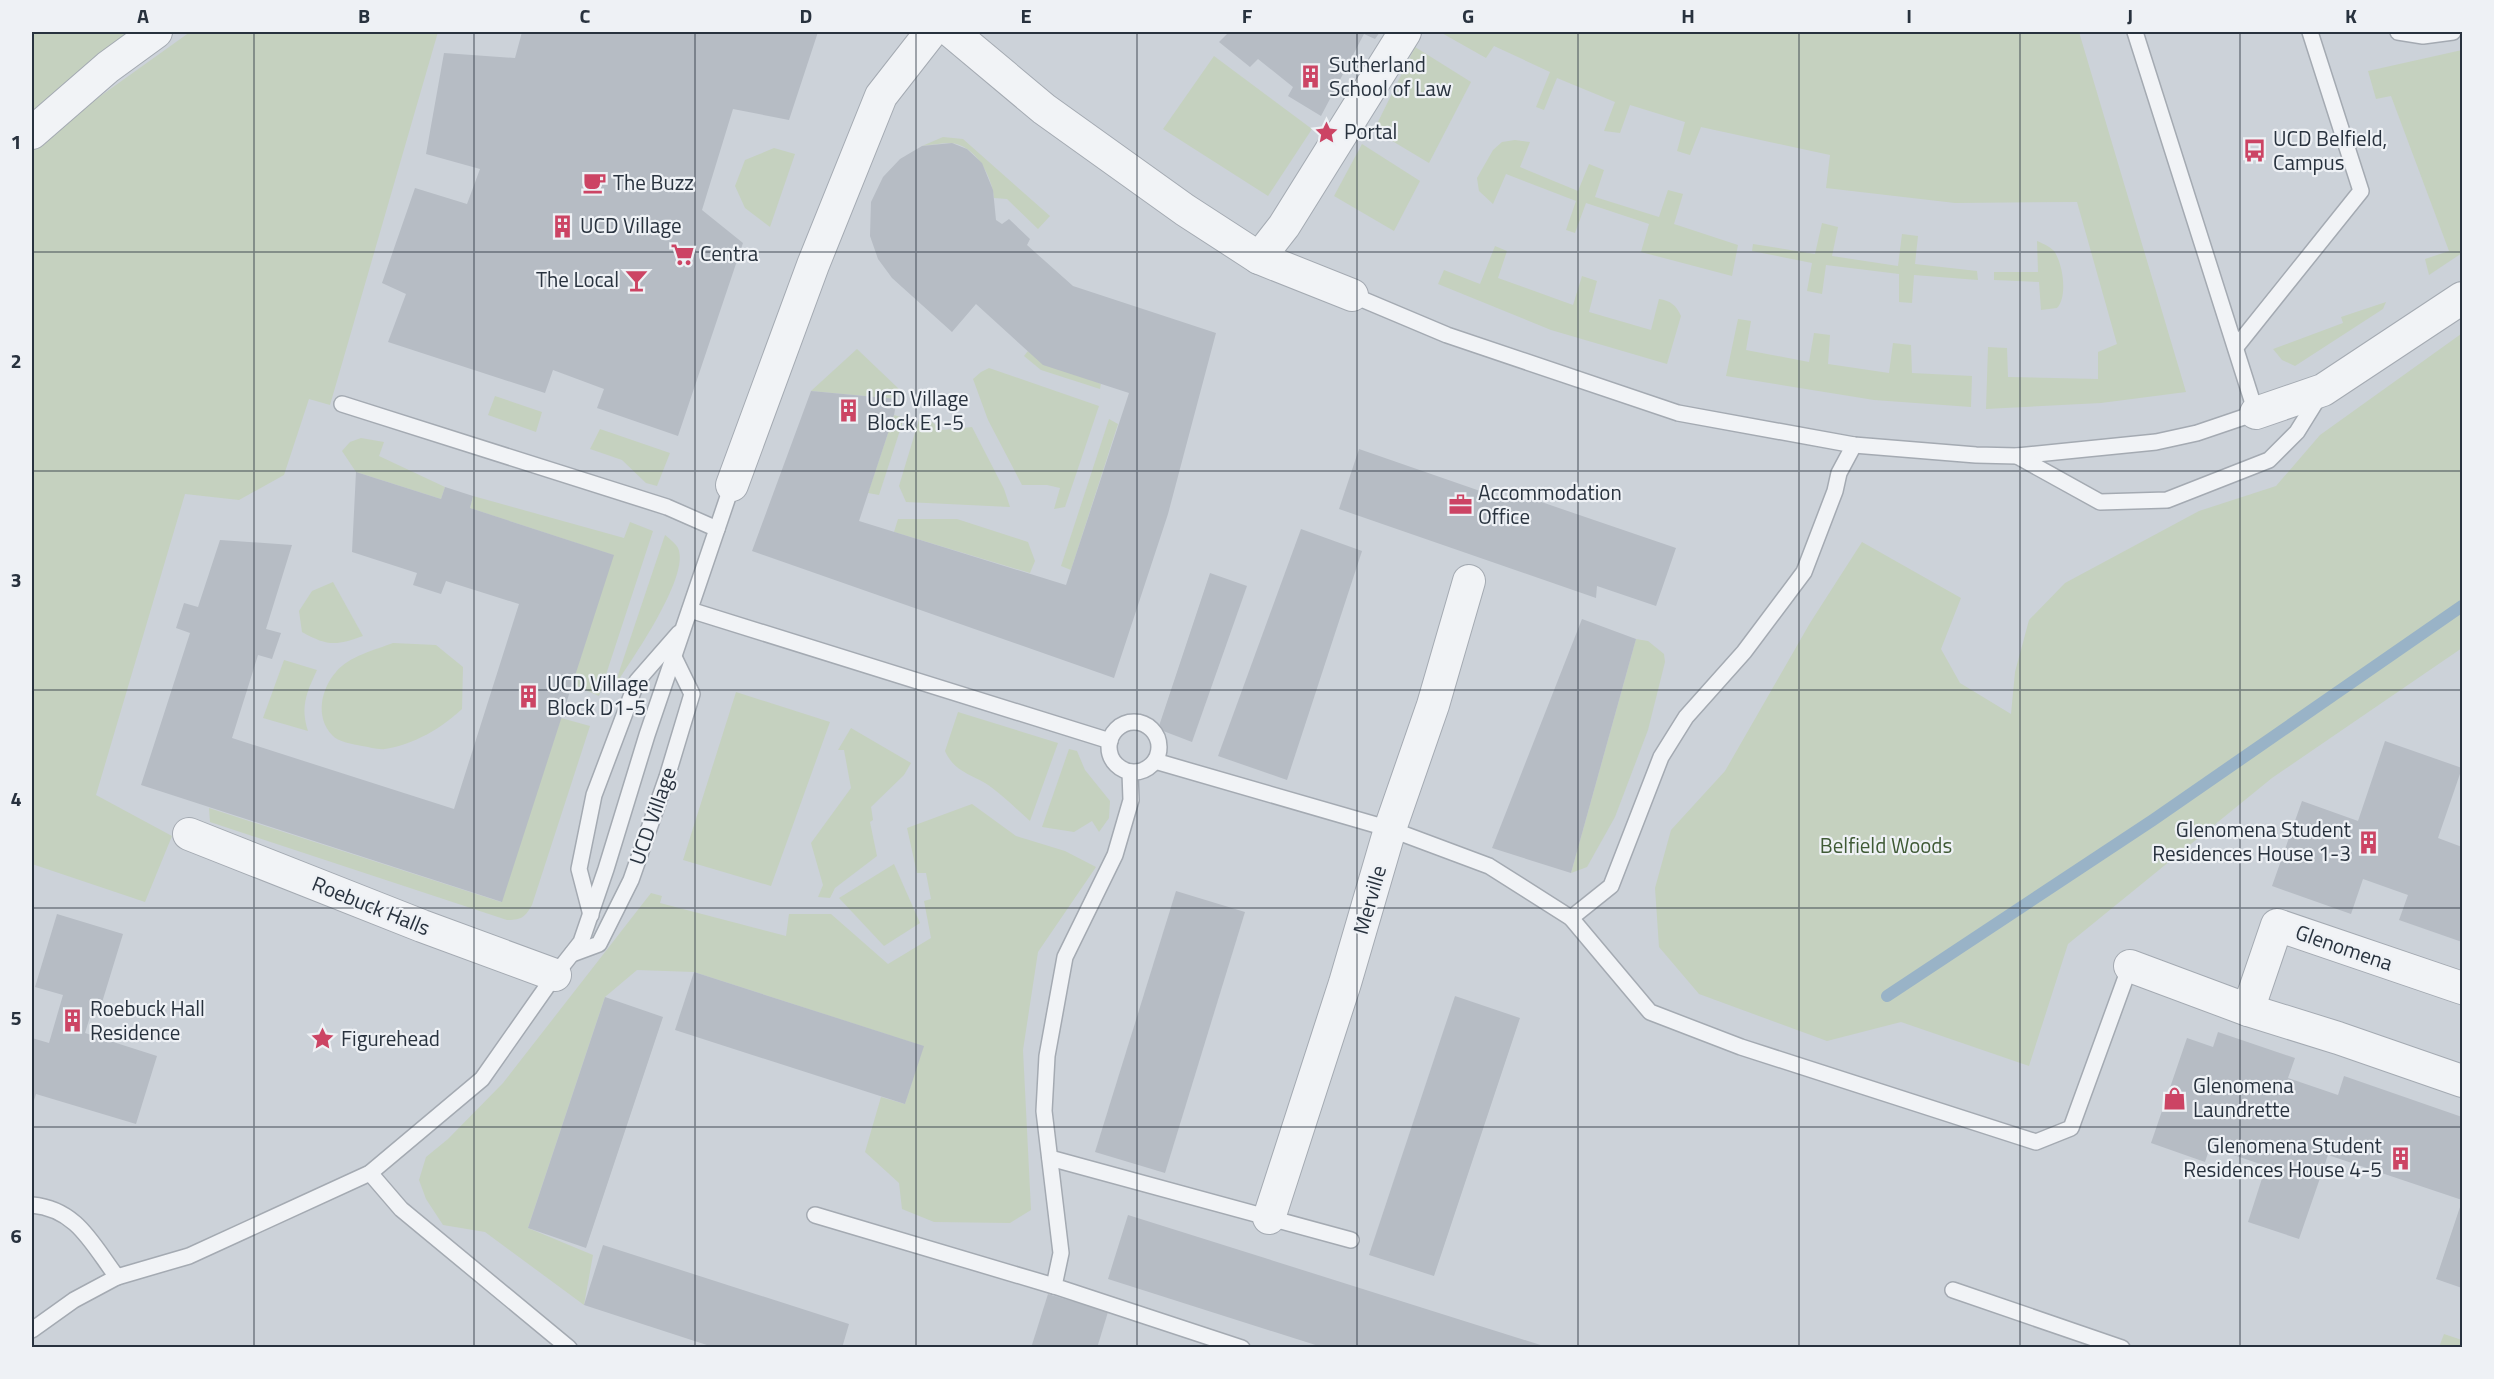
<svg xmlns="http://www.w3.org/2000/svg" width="2494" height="1379" font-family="'Titillium Web',sans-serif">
<rect width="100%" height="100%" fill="#dee3e8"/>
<rect fill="#ccd2d9" x="32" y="32" width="2430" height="1315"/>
<g fill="#c5d1bf">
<polygon points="32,32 140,32 32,116"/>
<polygon points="190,32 438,32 330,405 309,399 284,475 239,500 185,494 96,795 172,836 145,902 32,864 32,149 53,130"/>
<polygon points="1440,32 2079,32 2186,392 2101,403 1986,409 1988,347 2007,348 2008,377 2098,379 2098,352 2117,344 2077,202 1955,203 1826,188 1830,155 1701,127 1690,155 1677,151 1685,122 1630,105 1620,133 1604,131 1615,102 1557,78 1544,110 1536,107 1550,72 1494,46 1486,58"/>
<polygon points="1415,47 1471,82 1429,163 1374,130"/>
<polygon points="2462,50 2462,253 2429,275 2425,259 2449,251 2391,96 2376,99 2368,71"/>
<polygon points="1214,56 1312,129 1268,196 1163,129"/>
<path d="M943 137 963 139 1050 216 1038 229 1007 199 994 198C992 176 975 144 950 143 941 143 931 145 922 146Z"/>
<polygon points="1515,140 1530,142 1520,167 1578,191 1589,164 1604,170 1595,197 1659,217 1668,190 1683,194 1674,224 1738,245 1732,276 1641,252 1649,224 1586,203 1575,233 1566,230 1576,201 1506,174 1493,204 1479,191 1477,178 1493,150 1502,142"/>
<polygon points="1362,144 1420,181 1394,231 1334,196"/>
<polygon points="774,148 795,154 770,227 745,208 735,186 745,160"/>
<polygon points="1822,223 1838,227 1832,256 1898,266 1902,234 1918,236 1915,264 1977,271 1978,280 1914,275 1912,303 1899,302 1899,274 1826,265 1822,294 1807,291 1812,263 1752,251 1753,244 1815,254"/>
<path d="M2037 241C2044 244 2049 246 2054 251 2063 264 2068 296 2057 308L2041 310 2039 282 1994 280V272H2038Z"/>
<path d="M1495 246 1507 251 1498 278 1573 305 1582 276 1597 281 1589 312 1651 330 1659 299C1671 301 1676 305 1681 316L1667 364 1551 330 1438 284 1444 270 1480 284Z"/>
<polygon points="2386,302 2383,309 2295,366 2282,360 2273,349 2343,323 2341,317"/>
<polygon points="1738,319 1751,321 1746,350 1809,362 1814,333 1830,335 1828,364 1889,373 1893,343 1911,345 1912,373 1972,376 1971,407 1874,400 1726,376"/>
<polygon points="2461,334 2462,648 2272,778 2068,944 2029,1066 1901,1022 1827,1041 1699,994 1659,947 1655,888 1671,830 1725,771 1810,623 1862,542 1961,598 1941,649 1960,683 2011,714 2015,672 2029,620 2065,583 2199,511 2276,486 2320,435"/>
<polygon points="857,349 900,390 897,399 811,391"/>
<polygon points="1028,351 1101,384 1100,389 1041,370 1024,356"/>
<polygon points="989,368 1099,406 1065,507 1054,509 1060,488 1047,485 1022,485 988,420 973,379 981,372"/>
<polygon points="495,396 542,412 536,432 488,415"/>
<polygon points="921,413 942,430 972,427 1004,489 1010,507 906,502 899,486"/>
<polygon points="894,415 904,418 879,495 868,493"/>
<polygon points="1109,419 1118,424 1071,570 1061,566"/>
<polygon points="600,429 670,453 657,486 646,483 622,460 590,449"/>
<polygon points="361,438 384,442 379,456 445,487 441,499 356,472 342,451 350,442"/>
<polygon points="473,496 624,538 630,522 653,531 599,696 572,684 613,555 470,508"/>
<polygon points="898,519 957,519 1028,542 1035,561 1030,573 894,532"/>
<path d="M665 535C669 538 676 544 678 548 691 576 630 662 614 687Z"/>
<path d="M333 582 363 636C336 646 327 646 302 632L299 611 312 591Z"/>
<polygon points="1636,639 1648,641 1664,654 1665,662 1648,730 1615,817 1587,867 1571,873"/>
<path d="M393 643 436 645 463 667 462 709C440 729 415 744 385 749 378 750 369 747 362 746 353 744 338 742 332 735 315 717 321 689 336 672 349 656 375 650 393 643Z"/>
<path d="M284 660 317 670C307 692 300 706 308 731L263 718Z"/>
<polygon points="736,692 830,722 771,886 683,860"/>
<path d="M958 712 1058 743 1030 821C1016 809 1001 793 985 783 968 773 954 771 945 751Z"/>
<path d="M561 718 590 726 532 905C525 917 522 920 507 920L210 822 209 808 501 902Z"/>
<polygon points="851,728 911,763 904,775 871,807 873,820 870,822 877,856 835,888 830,898 818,897 823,885 811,843 851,788 844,750 838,750"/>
<polygon points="1069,749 1077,751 1085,770 1110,801 1109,818 1099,832 1092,821 1074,832 1042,827"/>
<polygon points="972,804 1016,836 1065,851 1096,867 1038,952 1023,1050 1031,1210 1010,1223 934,1222 902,1209 899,1183 865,1152 881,1097 905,1104 923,1046 694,972 637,970 605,997 528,1228 593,1255 584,1305 485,1232 443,1225 426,1199 419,1180 426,1157 448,1139 503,1083 651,893 662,896 660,903 786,936 789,914 831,914 888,964 931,938 924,901 931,899 926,873 917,873 907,828"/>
<polygon points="894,864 920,923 884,946 839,898"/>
<polygon points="2444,1334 2462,1340 2462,1347 2439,1347"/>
</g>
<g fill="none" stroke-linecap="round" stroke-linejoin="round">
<polyline stroke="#99b3c7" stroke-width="12" points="1887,996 2153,820 2462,606"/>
</g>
<g fill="#b6bcc4">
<polygon points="522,32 818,32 789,120 733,109 702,210 743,243 678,436 597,408 604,389 553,370 545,393 388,342 406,294 382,283 415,188 467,204 480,169 426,154 444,53 515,58"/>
<polygon points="1229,32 1380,32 1375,39 1364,34 1321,116 1288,96 1293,87 1258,59 1250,67 1219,42"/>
<polygon points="952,143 967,149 982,163 993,190 996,220 1002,224 1009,219 1030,239 1027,245 1073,286 1216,333 1168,514 1114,678 752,551 811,391 897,399 894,415 859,521 1066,585 1129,393 1043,365 976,304 952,332 892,278 878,259 870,236 871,202 883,177 900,159 922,146"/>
<polygon points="1359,449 1509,501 1512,492 1676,548 1656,606 1597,586 1596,598 1339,509"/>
<polygon points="356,472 441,499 445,487 473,496 470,508 614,555 502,902 141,785 190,633 176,628 184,603 198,607 220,540 292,545 266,629 281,633 272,659 258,655 232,738 454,809 519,604 446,581 441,594 413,585 417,573 352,552"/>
<polygon points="1301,529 1362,551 1287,780 1218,756"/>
<polygon points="1210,573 1247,586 1192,742 1158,729"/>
<polygon points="1582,619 1636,639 1571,873 1492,848"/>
<polygon points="2385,741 2462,768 2438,838 2462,847 2462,942 2399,920 2408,895 2363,879 2351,914 2272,886 2302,801 2358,821"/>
<polygon points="1176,891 1245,912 1165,1173 1095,1152"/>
<polygon points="57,914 123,934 100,1009 93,1007 85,1033 157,1056 136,1124 36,1094 32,1107 32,1038 49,1043 63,995 35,987"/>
<polygon points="694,972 924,1046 905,1104 675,1030"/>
<polygon points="1455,996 1520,1018 1434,1276 1369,1255"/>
<polygon points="605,997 663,1017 586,1248 528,1228"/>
<polygon points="2218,1032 2295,1058 2288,1078 2338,1095 2344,1076 2462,1117 2462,1200 2328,1155 2299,1239 2248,1222 2266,1166 2210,1147 2205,1162 2151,1143 2187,1038 2213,1047"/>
<polygon points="2462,1201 2462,1288 2436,1279"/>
<polygon points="1128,1215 1547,1347 1547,1348 1325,1348 1108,1279"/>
<polygon points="603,1245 849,1324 842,1348 716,1348 584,1305"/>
<polygon points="1048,1294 1108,1312 1097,1348 1031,1348"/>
</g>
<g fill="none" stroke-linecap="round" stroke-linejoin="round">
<defs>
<g id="lane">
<polyline points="2398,32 2423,36 2453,32"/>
<polyline points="1352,295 1447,335 1678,413 1854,445 1976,455 2017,456 2156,442 2197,433 2256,413 2135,32"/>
<polyline points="2236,347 2361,191 2310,32"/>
<polyline points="342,404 667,507 717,529"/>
<polyline points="2017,456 2100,502 2167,500 2269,460 2297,432 2320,395"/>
<polyline points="690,610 1110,741"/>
<circle cx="1134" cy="747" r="25"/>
<polyline points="1155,761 1390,829 1489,866 1571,918 1650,1012 1741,1047 2036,1142 2071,1128 2130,966"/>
<polyline points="1130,772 1131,800 1115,855 1065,957 1047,1056 1044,1111 1061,1253 1054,1286 1242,1348"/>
<polyline points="591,915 579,869 594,795 637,681 679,633"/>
<polyline points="1571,918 1611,886 1661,757 1686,717 1744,652 1804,572 1835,491 1839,473 1854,445"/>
<polyline points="572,954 599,944 631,880 667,777 692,694 674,657"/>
<polyline points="1050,1158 1351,1240"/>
<polyline points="370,1173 401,1209 569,1348"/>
<path d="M32 1205C77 1209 92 1244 117 1277"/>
<polyline points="815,1215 1054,1286"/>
<polyline points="1953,1290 2122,1348"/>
<polyline points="32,1330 74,1300 117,1277 189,1256 370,1173 482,1079 555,975 581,942 606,869 647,735 732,485"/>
</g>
<g id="street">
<polyline points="952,32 1044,109 1185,210 1259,258 1352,295"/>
<polyline points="32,133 108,67 156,32"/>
<polyline points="1259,258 1284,226 1405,32"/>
<polyline points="2256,413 2323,390 2462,298"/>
<polyline points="732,485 813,265 881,96 931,32"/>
<polyline points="189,834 422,926 555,975"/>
<polyline points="2130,966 2248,1010 2338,1038 2462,1081"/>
<polyline points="2248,1010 2277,925 2462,988"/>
<polyline points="1269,1218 1345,983 1390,829 1433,705 1469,581"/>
</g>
</defs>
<use href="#lane" stroke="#a4aab2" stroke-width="18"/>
<use href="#street" stroke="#a4aab2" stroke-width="34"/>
<use href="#lane" stroke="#f1f3f6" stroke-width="15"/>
<use href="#street" stroke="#f1f3f6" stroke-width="32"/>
</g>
<path fill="none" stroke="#28323e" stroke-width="1.5" stroke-opacity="0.55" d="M254 32V1348M474 32V1348M695 32V1348M916 32V1348M1137 32V1348M1357 32V1348M1578 32V1348M1799 32V1348M2020 32V1348M2240 32V1348M32 252H2462M32 471H2462M32 690H2462M32 908H2462M32 1127H2462"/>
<defs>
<symbol id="building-bare" viewBox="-9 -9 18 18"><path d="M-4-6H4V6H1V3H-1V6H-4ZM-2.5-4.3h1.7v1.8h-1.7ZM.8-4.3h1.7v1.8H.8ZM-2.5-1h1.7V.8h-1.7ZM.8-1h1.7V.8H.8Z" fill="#cc4464" stroke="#eef1f5" stroke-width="2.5" paint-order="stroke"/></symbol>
<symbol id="sight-bare" viewBox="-9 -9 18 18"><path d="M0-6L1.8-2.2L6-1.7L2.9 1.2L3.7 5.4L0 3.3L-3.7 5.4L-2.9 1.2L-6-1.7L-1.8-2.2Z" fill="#cc4464" stroke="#eef1f5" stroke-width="2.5" paint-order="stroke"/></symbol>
<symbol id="bus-bare" viewBox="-9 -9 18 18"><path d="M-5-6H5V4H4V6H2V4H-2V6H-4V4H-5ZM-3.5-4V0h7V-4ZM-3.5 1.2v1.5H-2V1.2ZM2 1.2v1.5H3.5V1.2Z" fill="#cc4464" stroke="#eef1f5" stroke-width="2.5" paint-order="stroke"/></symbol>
<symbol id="cafe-bare" viewBox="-9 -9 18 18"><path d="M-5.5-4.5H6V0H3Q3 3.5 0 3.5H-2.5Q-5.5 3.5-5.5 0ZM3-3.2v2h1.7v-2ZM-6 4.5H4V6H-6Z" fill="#cc4464" stroke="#eef1f5" stroke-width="2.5" paint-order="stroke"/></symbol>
<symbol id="supermarket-bare" viewBox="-9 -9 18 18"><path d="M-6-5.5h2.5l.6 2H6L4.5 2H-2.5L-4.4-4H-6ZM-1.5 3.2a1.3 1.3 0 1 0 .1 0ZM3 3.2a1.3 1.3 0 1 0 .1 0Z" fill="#cc4464" stroke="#eef1f5" stroke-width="2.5" paint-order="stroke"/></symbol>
<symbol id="bar-bare" viewBox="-9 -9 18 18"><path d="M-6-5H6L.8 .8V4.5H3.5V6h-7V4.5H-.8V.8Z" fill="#cc4464" stroke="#eef1f5" stroke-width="2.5" paint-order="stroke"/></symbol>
<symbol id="office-bare" viewBox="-9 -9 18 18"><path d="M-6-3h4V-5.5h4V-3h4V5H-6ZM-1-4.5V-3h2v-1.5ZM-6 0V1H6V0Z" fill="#cc4464" stroke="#eef1f5" stroke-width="2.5" paint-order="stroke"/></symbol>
<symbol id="shop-bare" viewBox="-9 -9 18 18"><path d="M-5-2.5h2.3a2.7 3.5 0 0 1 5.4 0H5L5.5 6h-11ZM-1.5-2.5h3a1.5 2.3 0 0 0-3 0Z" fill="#cc4464" stroke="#eef1f5" stroke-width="2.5" paint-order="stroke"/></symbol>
</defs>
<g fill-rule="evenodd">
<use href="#building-bare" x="1294" y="60" width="33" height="33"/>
<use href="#sight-bare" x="1310" y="116" width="33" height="33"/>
<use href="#bus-bare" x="2238" y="134" width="33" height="33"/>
<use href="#cafe-bare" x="578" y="166" width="33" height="33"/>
<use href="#building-bare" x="546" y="210" width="33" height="33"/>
<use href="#supermarket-bare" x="666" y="238" width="33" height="33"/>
<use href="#bar-bare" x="620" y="264" width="33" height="33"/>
<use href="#building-bare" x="832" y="394" width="33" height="33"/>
<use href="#office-bare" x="1444" y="488" width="33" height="33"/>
<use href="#building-bare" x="512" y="680" width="33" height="33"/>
<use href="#building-bare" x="2352" y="826" width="33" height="33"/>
<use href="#building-bare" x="56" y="1004" width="33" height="33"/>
<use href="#sight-bare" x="306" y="1022" width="33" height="33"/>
<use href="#shop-bare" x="2158" y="1082" width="33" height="33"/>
<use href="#building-bare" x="2384" y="1142" width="33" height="33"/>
</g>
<g text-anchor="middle" stroke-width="4.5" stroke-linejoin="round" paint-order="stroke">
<g font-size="21" fill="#28323e" stroke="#eef1f5" text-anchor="start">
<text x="1329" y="72">Sutherland<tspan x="1329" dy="24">School of Law</tspan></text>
<text x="1344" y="139">Portal</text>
<text x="2273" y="146">UCD Belfield,<tspan x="2273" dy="24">Campus</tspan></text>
<text x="613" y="190">The Buzz</text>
<text x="580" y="233">UCD Village</text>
<text x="700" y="261">Centra</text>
<text x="619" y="287" text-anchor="end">The Local</text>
<text x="867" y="406">UCD Village<tspan x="867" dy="24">Block E1-5</tspan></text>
<text x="1478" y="500">Accommodation<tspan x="1478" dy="24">Office</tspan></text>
<text x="547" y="691">UCD Village<tspan x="547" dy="24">Block D1-5</tspan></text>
<text x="2351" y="837" text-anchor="end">Glenomena Student<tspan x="2351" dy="24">Residences House 1-3</tspan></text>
<text x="90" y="1016">Roebuck Hall<tspan x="90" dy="24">Residence</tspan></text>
<text x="341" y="1046">Figurehead</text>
<text x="2193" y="1093">Glenomena<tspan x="2193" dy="24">Laundrette</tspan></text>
<text x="2382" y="1153" text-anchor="end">Glenomena Student<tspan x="2382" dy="24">Residences House 4-5</tspan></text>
</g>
<g font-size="21" fill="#28323e" stroke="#eef1f5">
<text transform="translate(653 816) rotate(-71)" y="7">UCD Village</text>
<text transform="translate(1370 900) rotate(-74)" y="7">Merville</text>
<text transform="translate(371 906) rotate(22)" y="7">Roebuck Halls</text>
<text transform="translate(2344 948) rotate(19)" y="7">Glenomena</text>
</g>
<g font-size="21" fill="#3f5a35" stroke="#eef1f5">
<text x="1886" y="853">Belfield Woods</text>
</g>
</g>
<rect width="2494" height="1379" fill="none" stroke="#eef1f5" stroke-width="66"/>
<rect x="33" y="33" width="2428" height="1313" fill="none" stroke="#28323e" stroke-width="2"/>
<g font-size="20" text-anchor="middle" font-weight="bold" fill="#28323e">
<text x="143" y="23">A</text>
<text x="364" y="23">B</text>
<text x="585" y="23">C</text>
<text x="806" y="23">D</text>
<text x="1026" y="23">E</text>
<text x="1247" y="23">F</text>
<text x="1468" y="23">G</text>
<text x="1688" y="23">H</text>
<text x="1909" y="23">I</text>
<text x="2130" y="23">J</text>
<text x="2351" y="23">K</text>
<text x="16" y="149">1</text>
<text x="16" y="368">2</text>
<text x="16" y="587">3</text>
<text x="16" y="806">4</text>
<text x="16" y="1025">5</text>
<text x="16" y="1243">6</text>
</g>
</svg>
